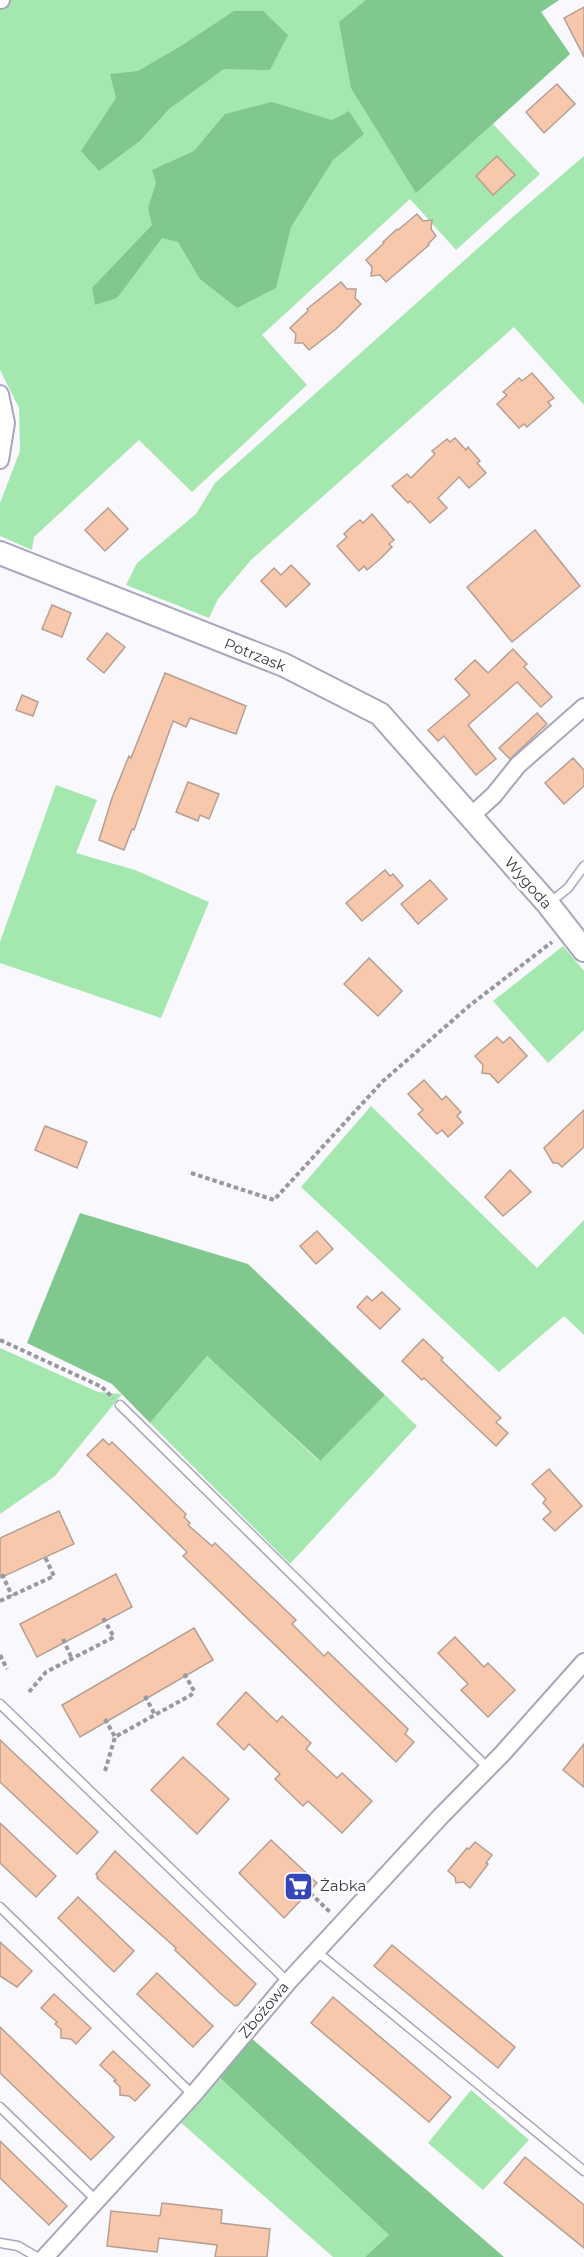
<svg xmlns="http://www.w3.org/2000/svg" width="584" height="2257" font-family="Montserrat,sans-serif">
<rect width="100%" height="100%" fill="#f9f8fd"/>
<g fill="#a4e8b0">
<polygon points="10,0 559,0 541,12 570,54 493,124 540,174 456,250 410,199 262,335 307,385 192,492 139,440 34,537 32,550 0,536 0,503 20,451 19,408 0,370 0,7"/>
<polygon points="584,156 584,405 514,327 251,560 218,599 209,618 126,585 137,563 196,514 215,483 514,216"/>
<polygon points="56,785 97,800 76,853 135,870 209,902 161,1018 0,963 0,942"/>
<polygon points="563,946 584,971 584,1030 548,1063 493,1001"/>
<polygon points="371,1106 537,1268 584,1220 584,1335 564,1316 499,1372 301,1187"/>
<polygon points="0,1348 98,1392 122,1394 55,1476 0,1514"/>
<polygon points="207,1356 319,1461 385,1395 417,1426 290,1564 150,1423"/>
<polygon points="218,2076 390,2236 365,2257 333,2257 178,2120"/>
<polygon points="471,2090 529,2140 483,2190 428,2143"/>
</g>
<g fill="#80c88e">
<polygon points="366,0 559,0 541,12 570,54 416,193 351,88 339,22"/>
<polygon points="234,11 263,11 288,35 270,70 224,69 169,109 140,141 99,171 81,151 116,98 110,74 138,71 181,46"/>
<polygon points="272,102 332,120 349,111 364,134 333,160 291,227 276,288 237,308 200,279 178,242 162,238 117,298 95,305 92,288 152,225 148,208 156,183 152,170 194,151 225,114"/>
<polygon points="80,1213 248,1264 385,1395 320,1461 207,1356 150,1423 112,1384 27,1343"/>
<polygon points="251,2038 504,2257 365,2257 389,2235 218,2076"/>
</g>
<g fill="#f7c8ac" stroke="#b69f92" stroke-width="1.5">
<polygon points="584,7 584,57 564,18"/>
<polygon points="557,84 575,104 544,133 526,112"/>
<polygon points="497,156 515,175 493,195 476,176"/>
<polygon points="417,214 423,221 432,220 431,229 436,236 428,244 429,245 386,282 380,275 371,276 372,267 366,260 384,243 383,242 397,229 398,230"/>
<polygon points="341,282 347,289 356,289 355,298 361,304 336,329 309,350 303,343 295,343 296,334 290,328 308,311 307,309"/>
<polygon points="532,373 554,398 548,402 551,406 527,427 524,424 519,428 497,404 507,395 503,392 519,378 522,381"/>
<polygon points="455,438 466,450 468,447 480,461 477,463 486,473 469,488 459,477 438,498 447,508 430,523 410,501 408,503 392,486 407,474 411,478 435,454 432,451 447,439 450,442"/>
<polygon points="108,508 128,529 105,551 85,530"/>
<polygon points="372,514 394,540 389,544 392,547 380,559 367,570 364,566 359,571 337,546 347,537 344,534 351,527 360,520 363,523"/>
<polygon points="535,530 580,586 512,642 467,587"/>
<polygon points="291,565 310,584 286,607 261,581 274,568 281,575"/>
<polygon points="52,605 71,613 62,637 42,629"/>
<polygon points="107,633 125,647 104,673 87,659"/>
<polygon points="513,649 527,664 524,667 552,697 541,707 517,682 468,725 496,759 476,775 444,736 438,741 428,730 470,695 455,679 475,660 488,673"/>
<polygon points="165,673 246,706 236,734 190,718 186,727 173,721 134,830 132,829 124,850 99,840 112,798 129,756 131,758"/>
<polygon points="22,695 38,702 33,716 16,710"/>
<polygon points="537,713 547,724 510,759 499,748"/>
<polygon points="573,758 584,770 584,786 564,804 545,783"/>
<polygon points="188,782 219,794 209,819 200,815 198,821 176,812"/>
<polygon points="385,870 390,876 393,874 403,886 362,921 346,903"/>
<polygon points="430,880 447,899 418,924 401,904"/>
<polygon points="369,958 402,991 378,1016 344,984"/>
<polygon points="497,1037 503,1043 510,1037 527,1056 498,1083 490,1074 482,1073 483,1065 475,1056"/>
<polygon points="424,1080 442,1100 446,1096 461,1112 457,1116 463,1123 448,1137 442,1130 437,1134 418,1114 423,1110 408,1094"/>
<polygon points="584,1110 584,1147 562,1167 558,1163 553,1163 544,1148"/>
<polygon points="45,1126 87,1142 77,1168 35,1150"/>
<polygon points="510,1170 531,1192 503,1216 485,1197"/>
<polygon points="317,1231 333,1249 316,1264 300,1246"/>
<polygon points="382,1292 400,1309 380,1329 357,1307 367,1296 372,1301"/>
<polygon points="423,1339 443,1358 441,1360 501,1418 496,1422 508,1433 496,1446 424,1378 422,1380 402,1361"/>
<polygon points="103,1439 109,1445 112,1442 186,1514 184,1517 190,1523 188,1525 212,1546 215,1543 296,1620 292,1624 324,1656 328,1652 408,1729 405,1734 414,1742 396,1762 183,1556 187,1552 87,1455"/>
<polygon points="549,1469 582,1506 555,1531 543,1519 551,1512 543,1503 546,1499 532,1484"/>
<polygon points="59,1511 74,1544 0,1578 0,1538"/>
<polygon points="116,1574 132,1607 37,1657 20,1624"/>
<polygon points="194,1628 213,1660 80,1737 62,1705"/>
<polygon points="455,1637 484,1667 488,1663 515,1690 488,1717 461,1690 468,1684 438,1653"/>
<polygon points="246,1692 277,1722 282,1716 311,1743 306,1749 337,1778 342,1773 372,1801 342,1833 308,1801 303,1806 275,1779 280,1774 249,1744 244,1750 217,1724"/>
<polygon points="0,1740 98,1832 77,1854 0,1782"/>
<polygon points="584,1744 584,1787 563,1770"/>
<polygon points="183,1757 229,1799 197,1834 151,1790"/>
<polygon points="0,1823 56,1876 36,1897 0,1863"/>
<polygon points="271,1840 317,1883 284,1918 239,1873"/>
<polygon points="475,1842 492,1855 486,1863 488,1864 470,1888 463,1882 456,1883 455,1877 448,1871 467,1848 469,1849"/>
<polygon points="115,1851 256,1984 238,2005 235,2006 220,1993 175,1950 176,1948 97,1878 98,1877 96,1874"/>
<polygon points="78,1897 134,1951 114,1972 58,1918"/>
<polygon points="0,1942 32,1971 17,1987 0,1976"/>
<polygon points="392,1945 515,2047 498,2068 374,1966"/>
<polygon points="157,1973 213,2026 193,2047 137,1994"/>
<polygon points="54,1994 91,2028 76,2044 71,2039 61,2038 61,2029 55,2024 57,2022 41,2008"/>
<polygon points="333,1997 451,2097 429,2122 311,2023"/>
<polygon points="0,2027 114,2137 91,2160 0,2073"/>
<polygon points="113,2051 150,2085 135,2101 129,2096 120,2095 120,2087 114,2081 116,2080 100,2065"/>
<polygon points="0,2141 67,2206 49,2225 0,2178"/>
<polygon points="525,2157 584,2205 584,2248 504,2183"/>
<polygon points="162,2203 222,2210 221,2223 270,2229 267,2257 215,2257 217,2245 159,2238 157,2252 107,2246 111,2211 160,2216"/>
</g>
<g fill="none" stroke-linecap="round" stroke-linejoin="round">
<defs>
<g id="lane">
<polyline points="548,904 568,888 584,866"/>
<polyline points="120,1405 488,1768"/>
<polyline points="0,1704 288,1982"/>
<polyline points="0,1907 193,2095"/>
<polyline points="316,1951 584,2171"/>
<polyline points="0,2107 96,2200"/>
<polyline points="0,2243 18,2246 37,2257"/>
</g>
<g id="street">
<polyline points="0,0 1,0"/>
<polyline points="0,394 6,423 0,460"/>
<polyline points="471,816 494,795 518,765 584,707"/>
<polyline points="45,2257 193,2095 288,1982 441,1816 503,1753 584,1662"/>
</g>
<polyline id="secondary" points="0,553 284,665 380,714 548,904 584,950"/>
</defs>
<use href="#lane" stroke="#a8a6bd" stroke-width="11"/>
<use href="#street" stroke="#a8a6bd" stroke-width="20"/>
<use href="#secondary" stroke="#a8a6bd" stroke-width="26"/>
<g stroke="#99979f" stroke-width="4" stroke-dasharray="4.5 3" stroke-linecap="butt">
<polyline points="191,1173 274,1200 382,1082 469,1006 552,942"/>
<polyline points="0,1340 102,1387 113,1398"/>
<polyline points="2,1574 12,1596"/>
<polyline points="0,1601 54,1576 44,1555"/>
<polyline points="63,1639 72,1659"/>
<polyline points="0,1655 7,1669"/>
<polyline points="29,1692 46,1672 114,1637 103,1618"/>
<polyline points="145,1696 155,1715"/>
<polyline points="105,1719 115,1737"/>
<polyline points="105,1771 115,1737 191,1695 194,1691 184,1673"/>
<polyline points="310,1893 330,1912"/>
</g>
<use href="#lane" stroke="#fff" stroke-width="8"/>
<use href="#street" stroke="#fff" stroke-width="16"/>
<use href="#secondary" stroke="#fff" stroke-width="22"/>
</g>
<defs>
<symbol id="supermarket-square" viewBox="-11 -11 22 22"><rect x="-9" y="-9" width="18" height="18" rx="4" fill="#3446b9" stroke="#fff"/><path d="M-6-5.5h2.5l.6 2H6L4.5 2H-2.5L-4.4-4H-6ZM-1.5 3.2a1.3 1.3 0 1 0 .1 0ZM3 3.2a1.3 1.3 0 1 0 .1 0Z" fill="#fff"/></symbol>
</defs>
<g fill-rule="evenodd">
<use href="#supermarket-square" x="282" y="1870" width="33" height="33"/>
</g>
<g text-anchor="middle" stroke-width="6" stroke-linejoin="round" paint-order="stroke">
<g font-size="15" fill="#3d3b45" stroke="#fff">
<text transform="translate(255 655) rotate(22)" y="5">Potrzask</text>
<text transform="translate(528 883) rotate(49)" y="5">Wygoda</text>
<text transform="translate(264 2010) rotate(-50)" y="5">Zbożowa</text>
</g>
<g font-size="15" fill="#3d3b45" stroke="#fff" text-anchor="start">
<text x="320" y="1891">Żabka</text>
</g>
</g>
</svg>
